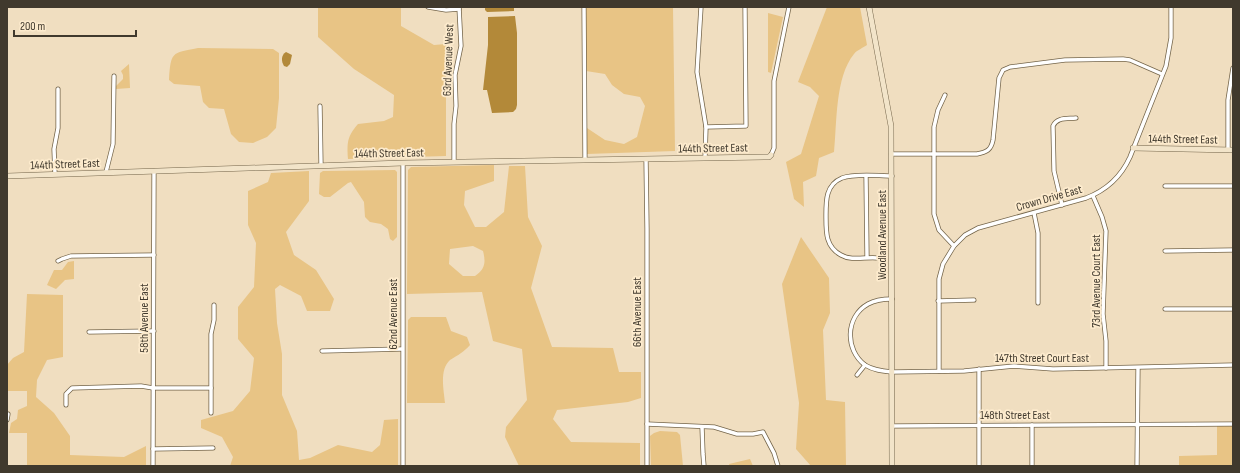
<svg xmlns="http://www.w3.org/2000/svg" width="1240" height="473" font-family="'Sofia Sans Condensed',sans-serif">
<rect width="100%" height="100%" fill="#f0dec0"/>
<g fill="#e8c485" fill-rule="evenodd">
<path d="M318 7H401V26L434 45 446 44V156L348 159C347 142 347 137 358 124L384 121 393 117 394 95 354 69 318 37Z"/>
<polygon points="585,7 673,7 675,151 587,154 587,128 605,140 624,144 637,137 645,106 640,97 624,94 612,85 605,74 586,71"/>
<path d="M827 7H860L867 45C863 48 857 50 854 54 835 77 837 123 834 152L819 158 816 176 803 182 804 207 794 199 786 162 801 154 819 96 810 87 798 82Z"/>
<polygon points="768,13 783,17 771,73 768,72"/>
<path d="M198 48 273 49 279 53V98L276 128 267 137 253 143 239 142 231 134 224 109 209 108 203 102 200 86 174 84 169 80C171 52 171 53 198 48Z"/>
<polygon points="129,64 130,88 116,89 116,86 123,79 123,75 121,71"/>
<path d="M494 165V181L465 191 464 205 475 227H486L504 212 509 166H525L528 217 542 246 531 288 552 347 613 348 619 372H641V398L628 402 557 410 553 419 571 442 640 443V466H519L505 437 506 427 527 400 522 349 493 341 482 292 407 294 408 170 411 167ZM473 246 483 251C486 263 485 269 475 276H463L449 264 450 249Z"/>
<polygon points="395,170 397,172 397,237 393,241 390,239 388,229 381,224 370,222 365,217 364,202 351,182 348,183 330,197 324,197 319,194 320,173 323,171"/>
<polygon points="309,171 309,201 286,232 294,255 316,270 334,299 330,311 307,311 301,296 280,285 275,289 277,323 282,354 282,395 297,431 299,460 310,458 338,445 372,452 380,445 384,420 398,419 398,466 230,466 233,457 222,437 201,428 201,420 233,411 250,391 254,358 238,339 238,307 254,287 256,243 248,225 248,191 268,182 271,173"/>
<polygon points="801,237 829,278 830,313 823,330 826,400 845,402 846,466 811,466 796,449 799,403 782,284"/>
<polygon points="74,261 74,279 65,280 56,289 47,285 54,270 62,270 68,262"/>
<polygon points="27,294 63,295 63,357 47,360 37,380 36,397 54,413 70,436 70,455 124,457 146,446 146,466 27,466 27,433 9,433 11,423 17,419 18,410 27,406 27,391 7,391 7,365 13,358 24,352"/>
<path d="M411 317H446L451 331 467 337 470 345C464 352 458 355 450 360 439 370 444 390 445 403H407L408 320Z"/>
<polygon points="1217,426 1233,426 1233,464 1231,466 1179,466 1179,456 1217,455"/>
<polygon points="660,431 677,432 680,435 683,466 651,466 650,436 654,433"/>
<polygon points="750,459 753,466 730,466 729,464"/>
</g>
<g fill="#b38939">
<polygon points="485,7 514,7 514,11 487,12 485,10"/>
<polygon points="515,16 517,33 517,105 516,109 513,112 492,113 487,90 483,90 488,45 488,17"/>
<path d="M286 52 292 55 290 64 287 67 284 66C281 61 281 55 286 52Z"/>
</g>
<g fill="none" stroke-linecap="round" stroke-linejoin="round">
<defs>
<g id="street">
<polyline points="428,7 446,10 459,9"/>
<polyline points="584,7 585,160"/>
<polyline points="701,7 697,72 706,127 705,158"/>
<polyline points="945,95 938,110 934,127 934,214 939,230 954,246"/>
<polyline points="320,106 321,165"/>
<polyline points="706,127 746,126 745,7"/>
<polyline points="1228,150 1228,100 1233,68"/>
<path d="M891 154H977C987 152 991 150 993 140L999 78 1003 70 1010 67 1065 60 1123 59 1130 60 1162 74"/>
<polyline points="771,155 774,148 774,81 789,7"/>
<polyline points="646,159 647,229 647,466"/>
<polyline points="454,162 454,124 456,106 455,75 461,46 459,7"/>
<polyline points="403,163 403,466"/>
<polyline points="106,172 113,144 114,76"/>
<polyline points="55,174 54,149 58,128 58,89"/>
<polyline points="866,176 867,257"/>
<polyline points="1165,186 1233,186"/>
<polyline points="1093,196 1102,217 1106,231 1103,314 1106,341 1106,368"/>
<path d="M1062 205 1054 171 1053 126C1057 117 1067 119 1076 118"/>
<polyline points="1034,213 1038,233 1038,303"/>
<polyline points="1165,251 1233,250"/>
<path d="M877 258C865 257 851 261 841 255 826 247 826 233 826 218 826 202 825 185 842 178 855 173 878 176 892 176"/>
<polyline points="58,261 62,259 71,256 154,255"/>
<path d="M892 299C883 299 875 300 868 304 845 317 845 350 865 365 873 370 882 371 892 372L964 371 1014 366 1053 369 1233 365"/>
<polyline points="938,301 974,300"/>
<polyline points="1165,309 1233,309"/>
<polyline points="89,332 154,331"/>
<polyline points="322,351 402,349"/>
<polyline points="979,369 979,466"/>
<path d="M939 371V279L943 264 954 246 965 235 978 228 1086 198C1107 190 1121 177 1130 157L1166 66 1171 38V7"/>
<polyline points="857,375 865,365"/>
<polyline points="66,405 66,394 72,388 141,386 153,388 211,388"/>
<polyline points="211,413 211,334 214,320 214,305"/>
<polyline points="7,420 8,414"/>
<polyline points="647,424 714,427 737,434 753,434 763,432 774,453 778,466"/>
<polyline points="1032,425 1032,466"/>
<polyline points="892,426 1233,424"/>
<polyline points="702,427 703,454 704,466"/>
<polyline points="153,449 213,448"/>
<polyline points="153,466 154,171"/>
<polyline points="1137,466 1138,368"/>
</g>
<g id="secondary">
<polyline points="869,7 891,126 892,466"/>
<polyline points="1133,148 1233,150"/>
<polyline points="7,176 403,163 765,157 769,157 771,155"/>
</g>
</defs>
<use href="#street" stroke="#74654a" stroke-width="5"/>
<use href="#secondary" stroke="#74654a" stroke-width="6"/>
<use href="#street" stroke="#fff" stroke-width="3.5"/>
<use href="#secondary" stroke="#f2e4c9" stroke-width="5"/>
</g>
<g text-anchor="middle" stroke-width="3.5" stroke-linejoin="round" paint-order="stroke">
<g font-size="12" fill="#40392d" stroke="#fdebcd">
<text transform="translate(448 60) rotate(-88)" y="4">63rd Avenue West</text>
<text transform="translate(1183 139) rotate(1)" y="4">144th Street East</text>
<text transform="translate(713 148) rotate(-1)" y="4">144th Street East</text>
<text transform="translate(389 153) rotate(-1)" y="4">144th Street East</text>
<text transform="translate(65 164) rotate(-2)" y="4">144th Street East</text>
<text transform="translate(1049 198) rotate(-16)" y="4">Crown Drive East</text>
<text transform="translate(882 235) rotate(-90)" y="4">Woodland Avenue East</text>
<text transform="translate(1096 281) rotate(-90)" y="4">73rd Avenue Court East</text>
<text transform="translate(637 312) rotate(-90)" y="4">66th Avenue East</text>
<text transform="translate(393 314) rotate(-90)" y="4">62nd Avenue East</text>
<text transform="translate(144 318) rotate(-90)" y="4">58th Avenue East</text>
<text x="1042" y="362">147th Street Court East</text>
<text x="1015" y="419">148th Street East</text>
</g>
</g>
<rect width="1240" height="473" fill="none" stroke="#40392d" stroke-width="16"/>
<path d="M14 30v6h122v-6" fill="none" stroke="#40392d" stroke-width="2"/>
<text x="20" y="30" font-size="12" fill="#40392d" stroke="#fdebcd" stroke-width="3" paint-order="stroke">200 m</text>
</svg>
